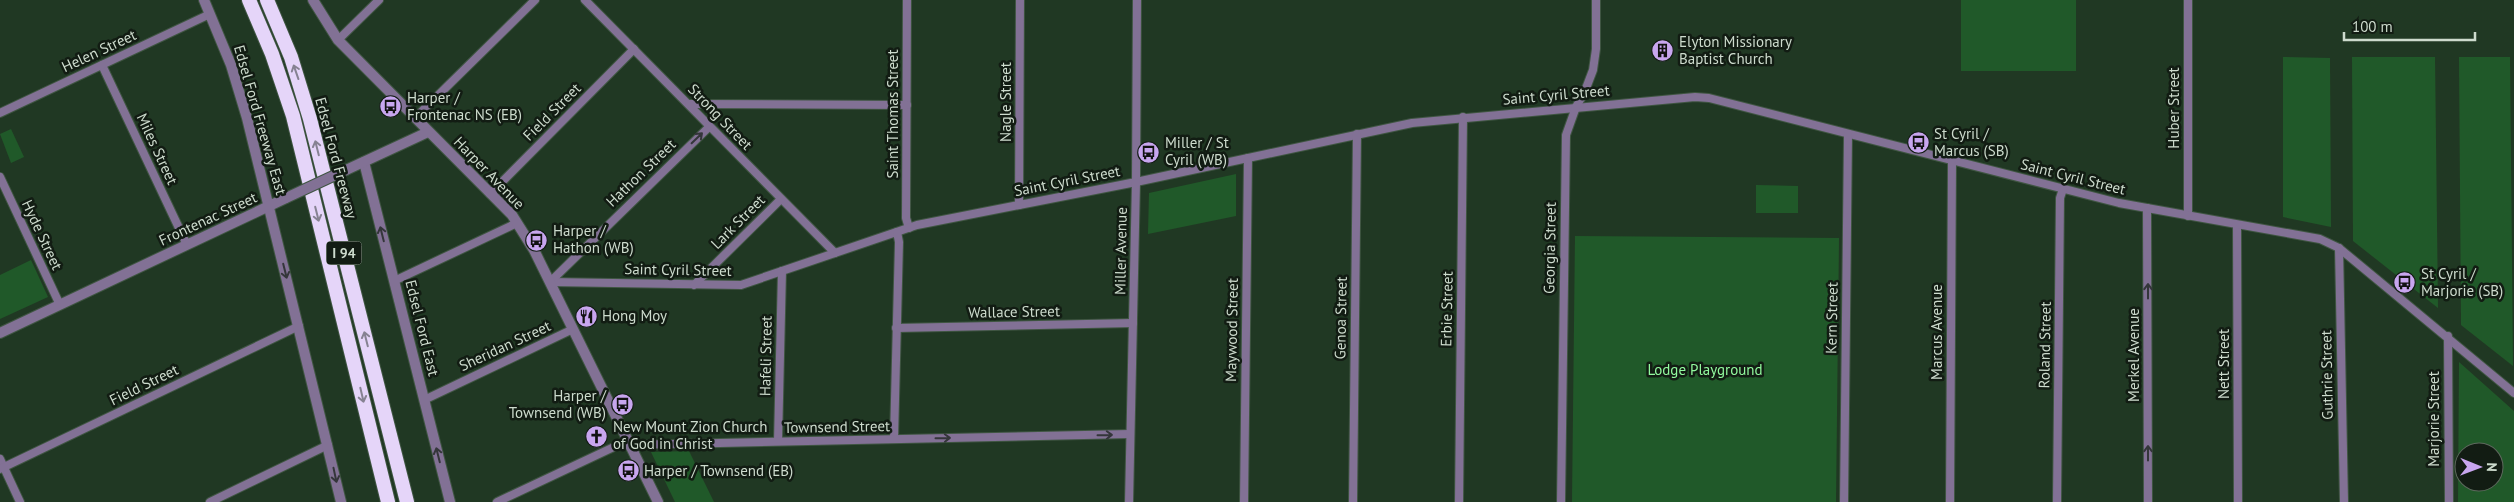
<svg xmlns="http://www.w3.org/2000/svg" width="2514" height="502" font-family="'PT Sans',sans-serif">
<rect width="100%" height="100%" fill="#203823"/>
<g fill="#205929" fill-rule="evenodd">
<rect x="1961" y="0" width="115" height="71"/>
<polygon points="2283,57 2330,58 2331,227 2283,217"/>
<polygon points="2352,57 2435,57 2438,308 2353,241"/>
<polygon points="2459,57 2510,57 2513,366 2461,325"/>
<polygon points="11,129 24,157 11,163 0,134"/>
<polygon points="1236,174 1236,216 1148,234 1149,193"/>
<polygon points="1756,185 1798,186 1798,213 1756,213"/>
<polygon points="1575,236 1839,238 1836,502 1572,502"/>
<polygon points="31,260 48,297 0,319 0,275"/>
<path d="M2459 362 2514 411V502H2458ZM2464 452H2494V482H2464Z"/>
<polygon points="689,451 714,502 675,502 651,452"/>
</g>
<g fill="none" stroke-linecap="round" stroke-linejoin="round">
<defs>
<g id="minor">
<polyline points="585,0 835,253"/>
<polyline points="907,0 906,218 909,228"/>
<polyline points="2188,0 2188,216"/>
<polyline points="338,40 379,0"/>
<polyline points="102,65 187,245"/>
<polyline points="689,104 907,105"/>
<polyline points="0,113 210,14"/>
<polyline points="415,118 535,0"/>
<polyline points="0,177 60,305"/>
<polyline points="490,194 634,49"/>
<polyline points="1019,205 1020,0"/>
<polyline points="2147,208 2148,502"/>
<polyline points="2237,225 2238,502"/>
<polyline points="2339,248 2344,502"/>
<polyline points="394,281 517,223"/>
<polyline points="550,282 741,285 917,225 1136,182 1412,123 1695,97 1709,98 2119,203 2320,239 2339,248 2514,393"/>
<polyline points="550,282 709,127"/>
<polyline points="694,285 781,199"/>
<polyline points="896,328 1133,323"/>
<polyline points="2448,336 2449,502"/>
<polyline points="424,400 571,330"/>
<polyline points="894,439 899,242 897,232"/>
<polyline points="778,441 782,271"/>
<polyline points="0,459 20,502"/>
<polyline points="0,469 299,326"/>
<polyline points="210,502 328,445"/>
<polyline points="497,502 616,446 629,445 1130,434"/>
<polyline points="1129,502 1136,182 1137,0"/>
<polyline points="1244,502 1248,158"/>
<polyline points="1353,502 1357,134"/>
<polyline points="1459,502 1463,117"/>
<polyline points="1561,502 1566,135 1576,107 1585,91 1593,70 1596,49 1596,0"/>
<polyline points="1844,502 1848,134"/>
<polyline points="1950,502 1952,162"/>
<polyline points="2057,502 2060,198 2063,189"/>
</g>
<g id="tertiary">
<polyline points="204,0 231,65 247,118 341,502"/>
<polyline points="313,0 338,40 512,215 534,250 658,502"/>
<polyline points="364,162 450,502"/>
<polyline points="346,170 428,132"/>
<polyline points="0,333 286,198"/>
</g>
<g id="motorway">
<polyline points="249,0 272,54 293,116 388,502"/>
<polyline points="267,0 291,57 310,119 407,502"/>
</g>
</defs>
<use href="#minor" stroke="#3f5542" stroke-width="10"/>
<use href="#tertiary" stroke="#3f5542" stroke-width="12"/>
<use href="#motorway" stroke="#3f5542" stroke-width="16"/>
<use href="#minor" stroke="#827195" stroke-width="8"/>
<use href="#tertiary" stroke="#827195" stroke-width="10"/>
<use href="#motorway" stroke="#e5d5f9" stroke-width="14"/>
<defs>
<polyline id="tertiary-bridge" points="286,198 346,170"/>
</defs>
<use href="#tertiary-bridge" stroke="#3f5542" stroke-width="12" stroke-linecap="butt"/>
<use href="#tertiary-bridge" stroke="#827195" stroke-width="10"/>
</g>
<defs><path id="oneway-shaft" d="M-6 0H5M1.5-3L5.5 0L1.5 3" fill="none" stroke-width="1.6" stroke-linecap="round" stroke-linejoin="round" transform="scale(1.25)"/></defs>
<g stroke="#868292">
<use href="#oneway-shaft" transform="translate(296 72) rotate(-109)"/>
<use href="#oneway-shaft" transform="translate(317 148) rotate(-104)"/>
<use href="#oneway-shaft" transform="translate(317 214) rotate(76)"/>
<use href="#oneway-shaft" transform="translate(366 339) rotate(-104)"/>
<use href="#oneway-shaft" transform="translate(362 395) rotate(77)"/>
</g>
<g stroke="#34363a">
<use href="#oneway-shaft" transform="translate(697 138) rotate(-44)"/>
<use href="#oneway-shaft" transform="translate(382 234) rotate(-104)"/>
<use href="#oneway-shaft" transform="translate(285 271) rotate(76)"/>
<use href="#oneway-shaft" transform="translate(2148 291) rotate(-90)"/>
<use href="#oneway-shaft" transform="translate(1105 435) rotate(-1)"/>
<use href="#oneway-shaft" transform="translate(943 438) rotate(-1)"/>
<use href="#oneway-shaft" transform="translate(2148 453) rotate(-90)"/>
<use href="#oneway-shaft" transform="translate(438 455) rotate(-104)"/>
<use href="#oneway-shaft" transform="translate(335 475) rotate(78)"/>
</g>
<defs>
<symbol id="building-disc" viewBox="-11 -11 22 22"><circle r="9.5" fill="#c8a6ef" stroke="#121c13"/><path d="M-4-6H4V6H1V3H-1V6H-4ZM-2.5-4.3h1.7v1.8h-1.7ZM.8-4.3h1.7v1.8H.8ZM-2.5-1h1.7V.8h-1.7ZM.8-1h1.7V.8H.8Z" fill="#111"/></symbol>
<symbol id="bus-disc" viewBox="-11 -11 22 22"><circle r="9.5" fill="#c8a6ef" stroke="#121c13"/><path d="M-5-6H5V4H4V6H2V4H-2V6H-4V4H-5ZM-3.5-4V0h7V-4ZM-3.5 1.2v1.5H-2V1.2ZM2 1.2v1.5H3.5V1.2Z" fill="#111"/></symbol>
<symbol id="restaurant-disc" viewBox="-11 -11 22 22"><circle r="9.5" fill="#c8a6ef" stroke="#121c13"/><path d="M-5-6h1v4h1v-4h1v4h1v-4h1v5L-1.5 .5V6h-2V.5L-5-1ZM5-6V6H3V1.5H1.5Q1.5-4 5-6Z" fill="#111"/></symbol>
<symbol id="church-disc" viewBox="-11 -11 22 22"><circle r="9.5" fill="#c8a6ef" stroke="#121c13"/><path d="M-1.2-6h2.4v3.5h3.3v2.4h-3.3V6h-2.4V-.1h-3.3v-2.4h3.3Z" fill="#111"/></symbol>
</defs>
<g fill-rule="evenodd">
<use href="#building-disc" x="1650" y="38" width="25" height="25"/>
<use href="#bus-disc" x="378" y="94" width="25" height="25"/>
<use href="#bus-disc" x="1906" y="130" width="25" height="25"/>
<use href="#bus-disc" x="1136" y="140" width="25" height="25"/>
<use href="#bus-disc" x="524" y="228" width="25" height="25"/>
<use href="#bus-disc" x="2392" y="270" width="25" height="25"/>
<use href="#restaurant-disc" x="574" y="304" width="25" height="25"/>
<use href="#bus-disc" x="610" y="392" width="25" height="25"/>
<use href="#church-disc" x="584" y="424" width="25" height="25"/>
<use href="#bus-disc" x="616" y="458" width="25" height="25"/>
</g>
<g text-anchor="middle" stroke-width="5" stroke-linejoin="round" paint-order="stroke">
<rect fill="#121c13" stroke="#95a295" stroke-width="1" x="326.5" y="241.5" width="35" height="23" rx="4"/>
<g font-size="14" font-weight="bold" fill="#cddbcd">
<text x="344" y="258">I 94</text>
</g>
<g font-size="15" fill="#cddbcd" stroke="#121c13" text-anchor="start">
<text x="1679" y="47">Elyton Missionary<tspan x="1679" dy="17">Baptist Church</tspan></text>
<text x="407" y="103">Harper /<tspan x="407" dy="17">Frontenac NS (EB)</tspan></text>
<text x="1934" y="139">St Cyril /<tspan x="1934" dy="17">Marcus (SB)</tspan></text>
<text x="1165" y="148">Miller / St<tspan x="1165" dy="17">Cyril (WB)</tspan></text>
<text x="553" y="236">Harper /<tspan x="553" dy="17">Hathon (WB)</tspan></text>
<text x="2421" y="279">St Cyril /<tspan x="2421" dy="17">Marjorie (SB)</tspan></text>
<text x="602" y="321">Hong Moy</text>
<text x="606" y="401" text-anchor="end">Harper /<tspan x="606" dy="17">Townsend (WB)</tspan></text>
<text x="613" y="432">New Mount Zion Church<tspan x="613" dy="17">of God in Christ</tspan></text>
<text x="644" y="476">Harper / Townsend (EB)</text>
</g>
<g font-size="15" fill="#cddbcd" stroke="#121c13">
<text transform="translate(99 51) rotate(-25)" y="5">Helen Street</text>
<text transform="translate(1556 95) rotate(-5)" y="5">Saint Cyril Street</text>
<text transform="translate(1006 102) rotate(-90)" y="5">Nagle Street</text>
<text transform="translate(2174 108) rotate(-90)" y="5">Huber Street</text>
<text transform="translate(552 112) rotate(-45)" y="5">Field Street</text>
<text transform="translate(893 114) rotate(-90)" y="5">Saint Thomas Street</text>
<text transform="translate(720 117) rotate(46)" y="5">Strong Street</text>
<text transform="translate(260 120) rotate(74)" y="5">Edsel Ford Freeway East</text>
<text transform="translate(157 149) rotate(65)" y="5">Miles Street</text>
<text transform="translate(336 158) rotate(75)" y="5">Edsel Ford Freeway</text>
<text transform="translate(489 173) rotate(46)" y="5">Harper Avenue</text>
<text transform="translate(641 173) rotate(-44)" y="5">Hathon Street</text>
<text transform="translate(2073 177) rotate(14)" y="5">Saint Cyril Street</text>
<text transform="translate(1067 181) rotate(-11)" y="5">Saint Cyril Street</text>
<text transform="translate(208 219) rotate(-25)" y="5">Frontenac Street</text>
<text transform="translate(738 222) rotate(-45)" y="5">Lark Street</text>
<text transform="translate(42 235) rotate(65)" y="5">Hyde Street</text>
<text transform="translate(1550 248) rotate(-89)" y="5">Georgia Street</text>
<text transform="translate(1121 251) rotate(-89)" y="5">Miller Avenue</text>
<text transform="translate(678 270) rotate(1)" y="5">Saint Cyril Street</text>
<text transform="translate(1447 309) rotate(-89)" y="5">Erbie Street</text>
<text transform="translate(1014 312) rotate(-1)" y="5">Wallace Street</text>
<text transform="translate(1341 318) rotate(-89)" y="5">Genoa Street</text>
<text transform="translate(1832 318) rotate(-89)" y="5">Kern Street</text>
<text transform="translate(422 328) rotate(76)" y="5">Edsel Ford East</text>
<text transform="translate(1232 330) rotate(-89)" y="5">Maywood Street</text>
<text transform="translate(1937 332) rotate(-90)" y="5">Marcus Avenue</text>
<text transform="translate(2045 345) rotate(-89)" y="5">Roland Street</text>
<text transform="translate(505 346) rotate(-25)" y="5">Sheridan Street</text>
<text transform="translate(2134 355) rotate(-90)" y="5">Merkel Avenue</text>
<text transform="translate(766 356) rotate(-89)" y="5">Hafeli Street</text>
<text transform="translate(2224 364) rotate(-90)" y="5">Nett Street</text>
<text transform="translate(2327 375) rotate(-91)" y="5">Guthrie Street</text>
<text transform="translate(144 385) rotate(-26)" y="5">Field Street</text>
<text transform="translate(2434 419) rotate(-90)" y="5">Marjorie Street</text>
<text transform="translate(837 427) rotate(-1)" y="5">Townsend Street</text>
</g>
<g font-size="15" fill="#92fa9e" stroke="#121c13">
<text x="1705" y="375">Lodge Playground</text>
</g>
</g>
<g transform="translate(2479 467) rotate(91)"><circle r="24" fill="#121c13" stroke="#5d685d"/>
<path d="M0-4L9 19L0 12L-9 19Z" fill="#c8a6ef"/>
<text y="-8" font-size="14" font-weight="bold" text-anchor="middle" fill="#cddbcd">N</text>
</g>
<path d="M2344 32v8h131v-8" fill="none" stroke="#cddbcd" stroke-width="2.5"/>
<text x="2352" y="32" font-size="15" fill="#cddbcd" stroke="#121c13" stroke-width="4" paint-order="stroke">100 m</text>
</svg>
